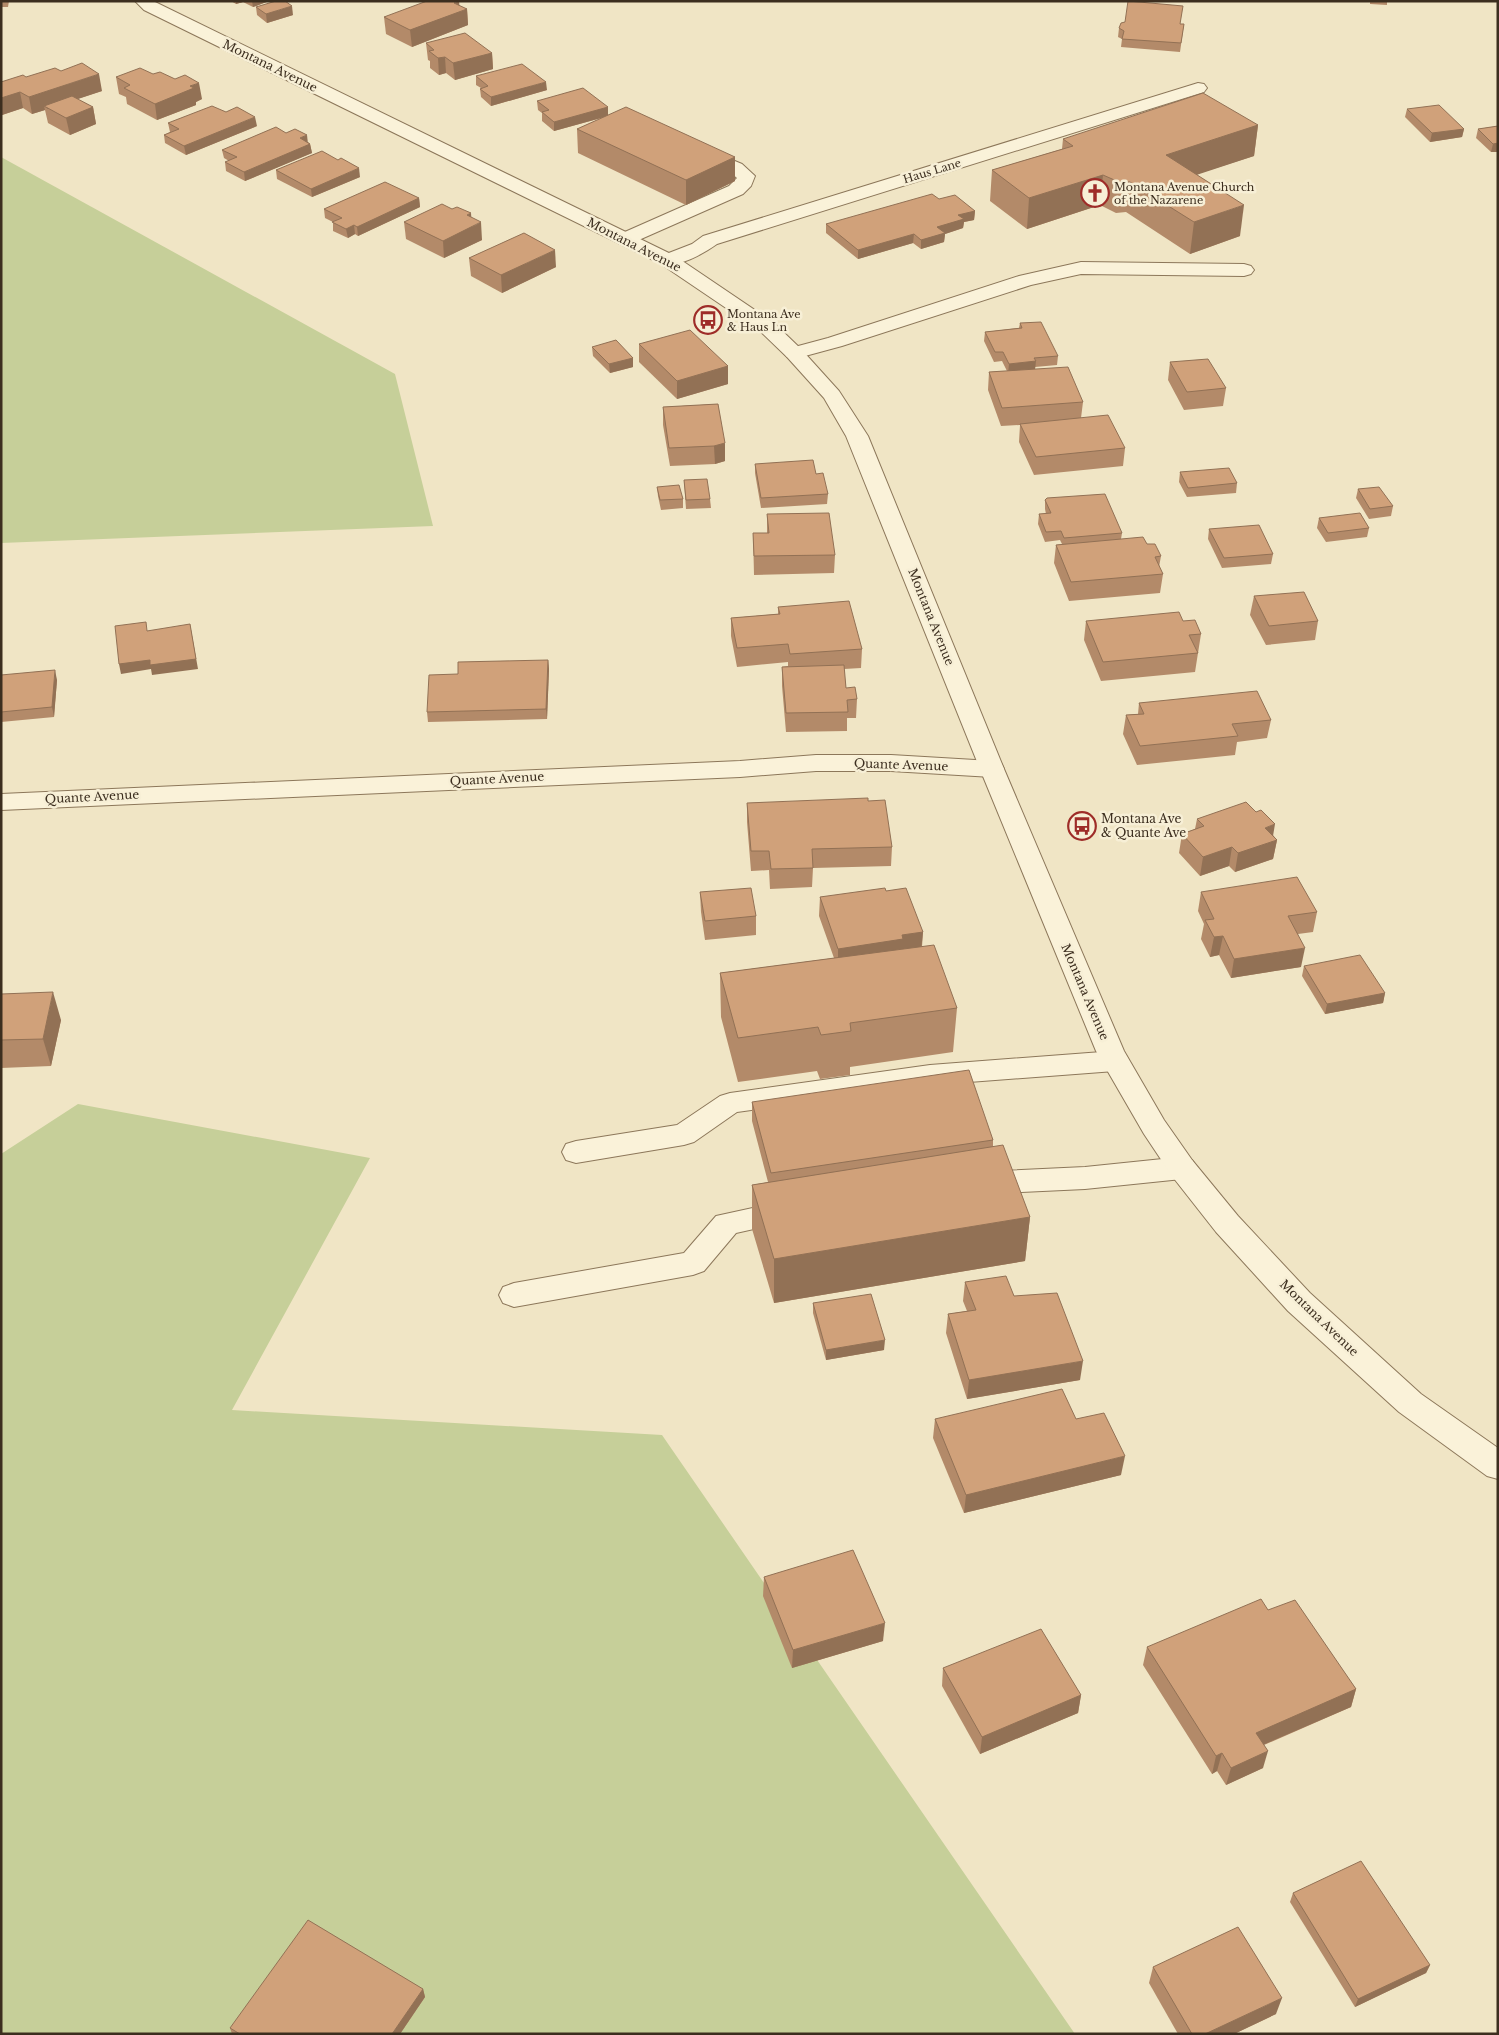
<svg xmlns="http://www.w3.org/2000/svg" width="1499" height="2035" font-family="'Libre Baskerville',serif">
<rect width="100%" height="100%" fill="#f0e5c5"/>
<g fill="#c6cf99">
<polygon points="1,157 395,374 433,526 1,543"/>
<polygon points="78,1104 370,1158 232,1410 662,1435 1075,2034 1,2034 1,1154"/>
</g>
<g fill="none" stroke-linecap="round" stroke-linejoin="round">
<defs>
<g id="service">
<path d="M1198 83 1204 84 1207 88 1204 92 717 244C703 254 678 268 661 264L658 260 661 256 692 244 703 236Z"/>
<polygon points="701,147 742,164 755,176 751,186 743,194 632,243 625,245 618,243 616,239 618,235 729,186 737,178 730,172 695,156 692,152 695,148"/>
<polygon points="1081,262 1244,264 1251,266 1254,270 1251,274 1244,276 1081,274 1031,285 842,346 794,359 787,357 784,353 787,349 828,338 1019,276"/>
<polygon points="1115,1051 1125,1054 1129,1061 1125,1068 1115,1071 930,1085 737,1112 694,1142 684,1145 576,1163 566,1160 562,1152 566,1144 576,1141 677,1125 720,1096 730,1093 930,1065"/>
<polygon points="1182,1157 1192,1160 1197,1168 1192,1176 1182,1179 1085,1189 979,1194 969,1191 964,1183 969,1175 979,1172 1085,1167"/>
<polygon points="789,1200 799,1203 804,1211 799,1219 736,1233 704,1271 693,1275 514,1307 503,1303 499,1295 503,1287 514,1283 684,1253 716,1216"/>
</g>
<polygon id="minor" points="816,755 891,755 992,761 1001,763 1004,769 1001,775 992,777 891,771 816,771 740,777 1,810 1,794 740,761"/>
<polygon id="tertiary" points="135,1 153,1 675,256 774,323 801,349 839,391 868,436 1004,769 1124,1051 1164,1120 1192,1160 1238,1216 1310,1293 1421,1394 1498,1448 1498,1479 1487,1476 1399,1412 1288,1311 1216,1232 1172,1176 1144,1134 1096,1051 980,769 846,436 824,398 787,357 760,331 661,264 144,10"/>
</defs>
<use href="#service" stroke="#8c775a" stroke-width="2"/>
<use href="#minor" stroke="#8c775a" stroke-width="2"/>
<use href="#tertiary" stroke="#8c775a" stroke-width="2"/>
<use href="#service" fill="#faf2d9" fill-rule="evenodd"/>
<use href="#minor" fill="#faf2d9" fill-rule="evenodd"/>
<use href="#tertiary" fill="#faf2d9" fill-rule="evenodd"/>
</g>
<g fill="#b38a69">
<polygon points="1,1 9,1 8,7 1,7"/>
<polygon points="231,1 269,1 253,7 243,2 236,4"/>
<polygon points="1370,1 1402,1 1402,2 1387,2 1387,5 1370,4"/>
<polygon points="459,6 467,9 468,25 412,47 386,34 384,17"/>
<polygon points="256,7 293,15 267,23 257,15"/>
<polygon points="1180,24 1184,24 1180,52 1121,47 1122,39 1118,37 1119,28"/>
<polygon points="426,43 492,53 493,69 455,80 446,73 439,75 430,68 430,61 428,60"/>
<polygon points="476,76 547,90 491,106 481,97 480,89 481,88 476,85"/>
<polygon points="26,77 102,91 77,99 93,107 96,124 70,135 48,123 45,110 32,114 23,108 2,115 1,82"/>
<polygon points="116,77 202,99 196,102 196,105 157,120 127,104 126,97 119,94"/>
<polygon points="537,101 608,107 608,115 735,157 735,181 686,205 578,153 577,129 605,117 554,131 542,121 542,113 538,110"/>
<polygon points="1407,109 1464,129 1462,137 1430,142 1405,117"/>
<polygon points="168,123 257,126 186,155 165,143 164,135 170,132"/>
<polygon points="1258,125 1254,156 1197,174 1240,236 1190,254 1126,212 1116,213 1100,205 1027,229 990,201 992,170 1062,149 1063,139"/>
<polygon points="1498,126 1498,152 1491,152 1476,138 1478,129"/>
<polygon points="308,142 310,144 312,153 245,181 226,171 225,162 229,161 224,158 222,150"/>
<polygon points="276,170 360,177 312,197 277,179"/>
<polygon points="419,198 420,207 358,236 355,234 348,238 333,231 333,222 325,218 324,209"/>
<polygon points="939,199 975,211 974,220 964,222 963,228 945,234 944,242 921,249 913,243 858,259 826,233 826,224"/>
<polygon points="471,217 482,240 444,258 406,239 404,222"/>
<polygon points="469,258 556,267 502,293 471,276"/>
<polygon points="1020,323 1058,356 1057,365 1035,367 1035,369 1083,402 1081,418 1125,448 1123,466 1034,475 1019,442 1020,425 1001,426 988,390 989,372 1007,371 1002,361 994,362 984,341 985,332 1019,328"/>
<polygon points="639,344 728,366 728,384 677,399 639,362"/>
<polygon points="592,347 633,358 633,367 610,373 593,356"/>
<polygon points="1170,362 1226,388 1223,406 1184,410 1168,380"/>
<polygon points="718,404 725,461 715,464 670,466 663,425 663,407"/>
<polygon points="755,464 816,474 828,494 827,504 761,508 755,473"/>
<polygon points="1180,472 1237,483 1236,493 1187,497 1179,482"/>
<polygon points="684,480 710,499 711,508 686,509"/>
<polygon points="657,487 683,499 683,508 661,510 658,496"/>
<polygon points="1358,489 1393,506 1391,516 1369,519 1356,498"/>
<polygon points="1045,500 1122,533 1121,539 1147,544 1161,556 1159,567 1163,574 1160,593 1069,601 1054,563 1056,545 1062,544 1060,540 1045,542 1038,524 1039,514 1046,514 1045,509"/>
<polygon points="767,514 835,555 834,573 754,575 753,533 767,533"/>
<polygon points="1319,518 1369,528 1367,537 1326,542 1317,528"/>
<polygon points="1209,529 1273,554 1271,564 1222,568 1208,539"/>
<polygon points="1254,596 1318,621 1315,640 1266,645 1250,615"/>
<polygon points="778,607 862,649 861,668 844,669 846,688 857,699 856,718 847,718 847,731 786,732 782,686 782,667 788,666 788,662 737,667 731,636 731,618 778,614"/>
<polygon points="1086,621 1183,621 1201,634 1195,672 1101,681 1084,640"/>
<polygon points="548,660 549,669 547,719 428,722 427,712 458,674"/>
<polygon points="1,675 57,680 54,717 1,722"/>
<polygon points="1139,703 1271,720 1267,738 1237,742 1235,755 1137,765 1123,734 1126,715 1138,714"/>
<polygon points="868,801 892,847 891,866 813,868 812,887 770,889 769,870 751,871 747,822 747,803"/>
<polygon points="1197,819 1273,835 1277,840 1273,859 1235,872 1229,866 1200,876 1179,853 1182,834 1195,829"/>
<polygon points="886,891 923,932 922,947 957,1008 953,1052 850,1067 850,1075 820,1079 817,1071 738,1082 721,1017 720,973 834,958 819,916 820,897"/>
<polygon points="700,892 756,916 756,935 705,940 701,912"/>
<polygon points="1201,892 1317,912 1313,932 1298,934 1301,967 1231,978 1219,955 1210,957 1201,939 1204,924 1198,911"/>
<polygon points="1304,966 1385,993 1383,1003 1325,1014 1302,976"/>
<polygon points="1,994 61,1020 51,1066 1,1068"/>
<polygon points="752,1102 993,1140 993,1147 1030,1217 1025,1261 774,1303 752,1229 752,1185 768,1182 752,1121"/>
<polygon points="965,1282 1014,1296 1080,1380 967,1399 946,1333 948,1314 967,1311 963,1301"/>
<polygon points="813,1303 884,1350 826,1360 813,1313"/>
<polygon points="935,1419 1076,1419 1121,1475 964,1513 933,1438"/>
<polygon points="764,1577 883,1641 792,1668 763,1596"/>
<polygon points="1268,1610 1356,1689 1351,1707 1264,1745 1263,1768 1226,1785 1217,1771 1212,1774 1143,1665 1147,1647"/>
<polygon points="943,1668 1081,1695 1078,1713 980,1754 942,1686"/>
<polygon points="1293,1893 1430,1965 1426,1973 1355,2007 1290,1902"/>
<polygon points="1153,1967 1276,2014 1234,2034 1178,2034 1149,1983"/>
<polygon points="423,1989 425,1997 400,2034 232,2034 230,2028"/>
</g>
<g fill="#927155">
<polygon points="236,1 242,1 243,2 236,4"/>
<polygon points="252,1 269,1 253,7"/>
<polygon points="459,1 460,12 467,9 468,25 412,47 410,30 454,3"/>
<polygon points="292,6 293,15 267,23 266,14"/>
<polygon points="492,53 493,69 455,80 453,63"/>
<polygon points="445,57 446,73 439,75 438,58"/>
<polygon points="99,74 102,91 48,109 44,106 45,110 32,114 29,97"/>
<polygon points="546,82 547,90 491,106 491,97"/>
<polygon points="199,83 202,99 196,102 196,105 157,120 155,104 190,86"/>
<polygon points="20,92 23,108 2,115 1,98"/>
<polygon points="93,107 96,124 70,135 66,118"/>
<polygon points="608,107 608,116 554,131 554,122"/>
<polygon points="255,117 257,126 186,155 184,146"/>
<polygon points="1258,125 1254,156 1163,186 1166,155"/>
<polygon points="1464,129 1462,137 1430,142 1432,133"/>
<polygon points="307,135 308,144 300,138"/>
<polygon points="1498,143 1498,152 1491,152 1493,144"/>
<polygon points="310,144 312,153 245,181 244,172"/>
<polygon points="735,157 735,181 686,205 686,180"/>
<polygon points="359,168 360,177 312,197 311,189"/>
<polygon points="1103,175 1100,205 1027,229 1029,198"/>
<polygon points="419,198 420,207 358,236 357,227"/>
<polygon points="1244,205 1240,236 1190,254 1194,222"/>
<polygon points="975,211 974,220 964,222 963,228 945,234 944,242 921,249 921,240 937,227 958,215"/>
<polygon points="471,213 472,227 481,222 482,240 444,258 443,241 467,215"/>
<polygon points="354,225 355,234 348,238 346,229"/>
<polygon points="914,234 913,243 858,259 858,250"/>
<polygon points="555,250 556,267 502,293 501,275"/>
<polygon points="633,358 633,367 610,373 609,364"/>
<polygon points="1036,361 1035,370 1008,374 1009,364"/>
<polygon points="728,366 728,384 677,399 677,381"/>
<polygon points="725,443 725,461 715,464 714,446"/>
<polygon points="190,624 198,669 152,675 151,669 121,674 119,664"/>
<polygon points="548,660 549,669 547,719 546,709"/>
<polygon points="55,670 57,680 54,717 52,707"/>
<polygon points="1275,824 1272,842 1277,840 1273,859 1235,872 1238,853 1265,828"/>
<polygon points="1232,847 1229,866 1200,876 1203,857"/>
<polygon points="923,932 921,951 838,968 838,949 902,935"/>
<polygon points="1223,936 1219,955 1210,957 1214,937"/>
<polygon points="1305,948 1301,967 1231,978 1234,959"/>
<polygon points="53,992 61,1020 51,1066 43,1039"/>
<polygon points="1385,993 1383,1003 1325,1014 1327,1004"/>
<polygon points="1030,1217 1025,1261 774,1303 774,1259"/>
<polygon points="885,1340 884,1350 826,1360 826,1350"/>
<polygon points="1083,1361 1080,1380 967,1399 969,1380"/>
<polygon points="1125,1456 1121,1475 964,1513 966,1495"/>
<polygon points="885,1623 883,1641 792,1668 793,1650"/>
<polygon points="1356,1689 1351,1707 1251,1750 1256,1733"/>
<polygon points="1081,1695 1078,1713 980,1754 982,1737"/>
<polygon points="1268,1751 1263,1768 1226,1785 1231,1768"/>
<polygon points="1222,1753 1217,1771 1212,1774 1216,1756"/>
<polygon points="1430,1965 1426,1973 1355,2007 1358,1999"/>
<polygon points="423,1989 425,1997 400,2034 392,2034"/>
<polygon points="1282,1998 1276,2014 1234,2034 1205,2034"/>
</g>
<g fill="#d0a17a" stroke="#927155">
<polygon points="276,1 285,1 292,6 266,14 256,7"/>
<polygon points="427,1 458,1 454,3 467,9 410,30 384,17"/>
<polygon points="1128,1 1183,6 1180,24 1184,24 1181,43 1122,39 1124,31 1119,28 1121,23 1125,22"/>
<polygon points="465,33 492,53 453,63 445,57 438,58 429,51 434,50 426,43"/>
<polygon points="82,63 99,74 29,97 20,92 1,98 1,82 23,75 26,77 55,68 61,71"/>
<polygon points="522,64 546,82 491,97 480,89 488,86 476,76"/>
<polygon points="140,68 153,74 160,72 175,79 185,75 199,83 190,86 194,88 155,104 124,88 130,85 116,77"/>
<polygon points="583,88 608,107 554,122 542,112 549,110 537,101"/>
<polygon points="1203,93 1258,125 1166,155 1244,205 1194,222 1130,182 1119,182 1103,175 1029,198 992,170 1073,146 1063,139"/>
<polygon points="72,96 93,107 66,118 44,106"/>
<polygon points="1439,105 1464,129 1432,133 1407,109"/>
<polygon points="212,106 226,112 237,107 255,117 184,146 164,135 179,129 168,123"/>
<polygon points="626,107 735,157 686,180 577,129"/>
<polygon points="1498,126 1498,143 1493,144 1478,129"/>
<polygon points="276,127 286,133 295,129 307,135 300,138 310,144 244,172 225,162 237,157 222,150"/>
<polygon points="322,151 338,160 341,158 359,168 311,189 276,170"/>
<polygon points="385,182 419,198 357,227 354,225 346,229 332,222 342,218 324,209"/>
<polygon points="932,194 939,199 955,195 975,211 958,215 964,219 937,227 945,233 921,240 914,234 858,250 826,224"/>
<polygon points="442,204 452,209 457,207 471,213 467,215 481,222 443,241 404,222"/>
<polygon points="524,233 555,250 501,275 469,258"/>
<polygon points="1041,322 1058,356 1034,358 1036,361 1009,364 1003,352 995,352 985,332 1022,328 1020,323"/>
<polygon points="690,330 728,366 677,381 639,344"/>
<polygon points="616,340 633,358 609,364 592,347"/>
<polygon points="1208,359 1226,388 1187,392 1170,362"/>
<polygon points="1068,367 1083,402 1002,408 989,372"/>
<polygon points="718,404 725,443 714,446 669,448 663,407"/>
<polygon points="1108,415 1125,448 1036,457 1020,424"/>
<polygon points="813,460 816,474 823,473 828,494 761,498 755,464"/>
<polygon points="1229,468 1237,483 1188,488 1180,472"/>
<polygon points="707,479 710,499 686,500 684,480"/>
<polygon points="679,485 683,499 660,500 657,487"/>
<polygon points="1379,487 1393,506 1370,509 1358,489"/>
<polygon points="1105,494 1122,533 1064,538 1061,531 1046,532 1039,514 1051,513 1045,500 1047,498"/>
<polygon points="829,513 835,555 754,556 753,533 769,533 767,514"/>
<polygon points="1360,513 1369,528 1328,533 1319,518"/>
<polygon points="1259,525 1273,554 1224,558 1209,529"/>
<polygon points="1143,537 1147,544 1155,544 1161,556 1155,557 1163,574 1071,582 1056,545"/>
<polygon points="1304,592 1318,621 1269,626 1254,596"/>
<polygon points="849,601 862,649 790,654 788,644 737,648 731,618 780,614 778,607"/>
<polygon points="1179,612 1183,621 1195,620 1201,634 1189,635 1198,653 1103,662 1086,621"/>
<polygon points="146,622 147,631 190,624 196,659 150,665 150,660 119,664 115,626"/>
<polygon points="548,660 546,709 427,712 429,675 458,674 458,662"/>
<polygon points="844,665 846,688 855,687 857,699 847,700 848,712 786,713 782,667"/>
<polygon points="55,670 52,707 1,712 1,675"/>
<polygon points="1257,691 1271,720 1232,724 1238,736 1140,746 1126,715 1144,714 1139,703"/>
<polygon points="868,798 868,801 885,800 892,847 812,849 813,868 771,869 769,851 751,851 747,803"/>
<polygon points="1246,802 1256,812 1261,810 1275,824 1265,828 1277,840 1238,853 1232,847 1203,857 1182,834 1204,826 1197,819"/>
<polygon points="1297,877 1317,912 1288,916 1305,948 1234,959 1223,936 1214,937 1205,920 1214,919 1201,892"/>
<polygon points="751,888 756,916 705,921 700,892"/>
<polygon points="885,888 886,891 906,888 923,932 902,935 903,939 838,949 820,897"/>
<polygon points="934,945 957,1008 850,1023 851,1031 821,1035 818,1027 738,1038 720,973"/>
<polygon points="1360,955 1385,993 1327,1004 1304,966"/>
<polygon points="53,992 43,1039 1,1040 1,994"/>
<polygon points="969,1070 993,1140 771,1173 752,1102"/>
<polygon points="1003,1145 1030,1217 774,1259 752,1185"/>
<polygon points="1006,1276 1014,1296 1057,1293 1083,1361 969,1380 948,1314 976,1310 965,1282"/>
<polygon points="871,1294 885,1340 826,1350 813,1303"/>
<polygon points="1062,1389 1076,1419 1104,1413 1125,1456 966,1495 935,1419"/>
<polygon points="853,1550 885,1623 793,1650 764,1577"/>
<polygon points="1261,1599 1268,1610 1295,1600 1356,1689 1256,1733 1268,1751 1231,1768 1222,1753 1216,1756 1147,1647"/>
<polygon points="1041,1629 1081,1695 982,1737 943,1668"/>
<polygon points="1361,1861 1430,1965 1358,1999 1293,1893"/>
<polygon points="308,1920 423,1989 392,2034 240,2034 230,2028"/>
<polygon points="1238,1927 1282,1998 1205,2034 1192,2034 1153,1967"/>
</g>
<defs>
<symbol id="church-ring" viewBox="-11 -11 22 22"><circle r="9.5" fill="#f7efd6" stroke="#9e2c28" stroke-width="1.5"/><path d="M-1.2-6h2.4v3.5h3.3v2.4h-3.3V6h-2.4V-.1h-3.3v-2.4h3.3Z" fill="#9e2c28"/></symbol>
<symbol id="bus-ring" viewBox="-11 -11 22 22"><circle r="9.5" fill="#f7efd6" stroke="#9e2c28" stroke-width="1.5"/><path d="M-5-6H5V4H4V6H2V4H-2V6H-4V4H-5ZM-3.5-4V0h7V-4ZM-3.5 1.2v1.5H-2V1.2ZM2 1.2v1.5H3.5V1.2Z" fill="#9e2c28"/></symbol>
</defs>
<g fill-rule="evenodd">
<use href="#church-ring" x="1079" y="177" width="32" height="32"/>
<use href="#bus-ring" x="692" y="304" width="32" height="32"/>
<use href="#bus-ring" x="1066" y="810" width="32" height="32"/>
</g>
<g text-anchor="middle" stroke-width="5" stroke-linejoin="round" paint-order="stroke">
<g font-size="11" fill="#3c2e1f" stroke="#f7efd6">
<text transform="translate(932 171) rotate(-17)" y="4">Haus Lane</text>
</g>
<g font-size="11" fill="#3c2e1f" stroke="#f7efd6" text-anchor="start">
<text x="1114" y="191">Montana Avenue Church<tspan x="1114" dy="13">of the Nazarene</tspan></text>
<text x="727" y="318">Montana Ave<tspan x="727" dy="13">&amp; Haus Ln</tspan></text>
</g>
<g font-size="12" fill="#3c2e1f" stroke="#f7efd6">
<text transform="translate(270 66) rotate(26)" y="4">Montana Avenue</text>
<text transform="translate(634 245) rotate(27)" y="4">Montana Avenue</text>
<text transform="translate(931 617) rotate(68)" y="4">Montana Avenue</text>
<text transform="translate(901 765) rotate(2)" y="4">Quante Avenue</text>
<text transform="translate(497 779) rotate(-3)" y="4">Quante Avenue</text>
<text transform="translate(92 797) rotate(-3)" y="4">Quante Avenue</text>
<text transform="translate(1085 992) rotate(67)" y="4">Montana Avenue</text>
<text transform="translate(1319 1318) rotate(44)" y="4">Montana Avenue</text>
</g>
<g font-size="12" fill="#3c2e1f" stroke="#f7efd6" text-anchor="start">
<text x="1101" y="823">Montana Ave<tspan x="1101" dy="14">&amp; Quante Ave</tspan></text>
</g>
</g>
<rect width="1499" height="2035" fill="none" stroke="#3c2e1f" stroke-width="5"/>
</svg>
